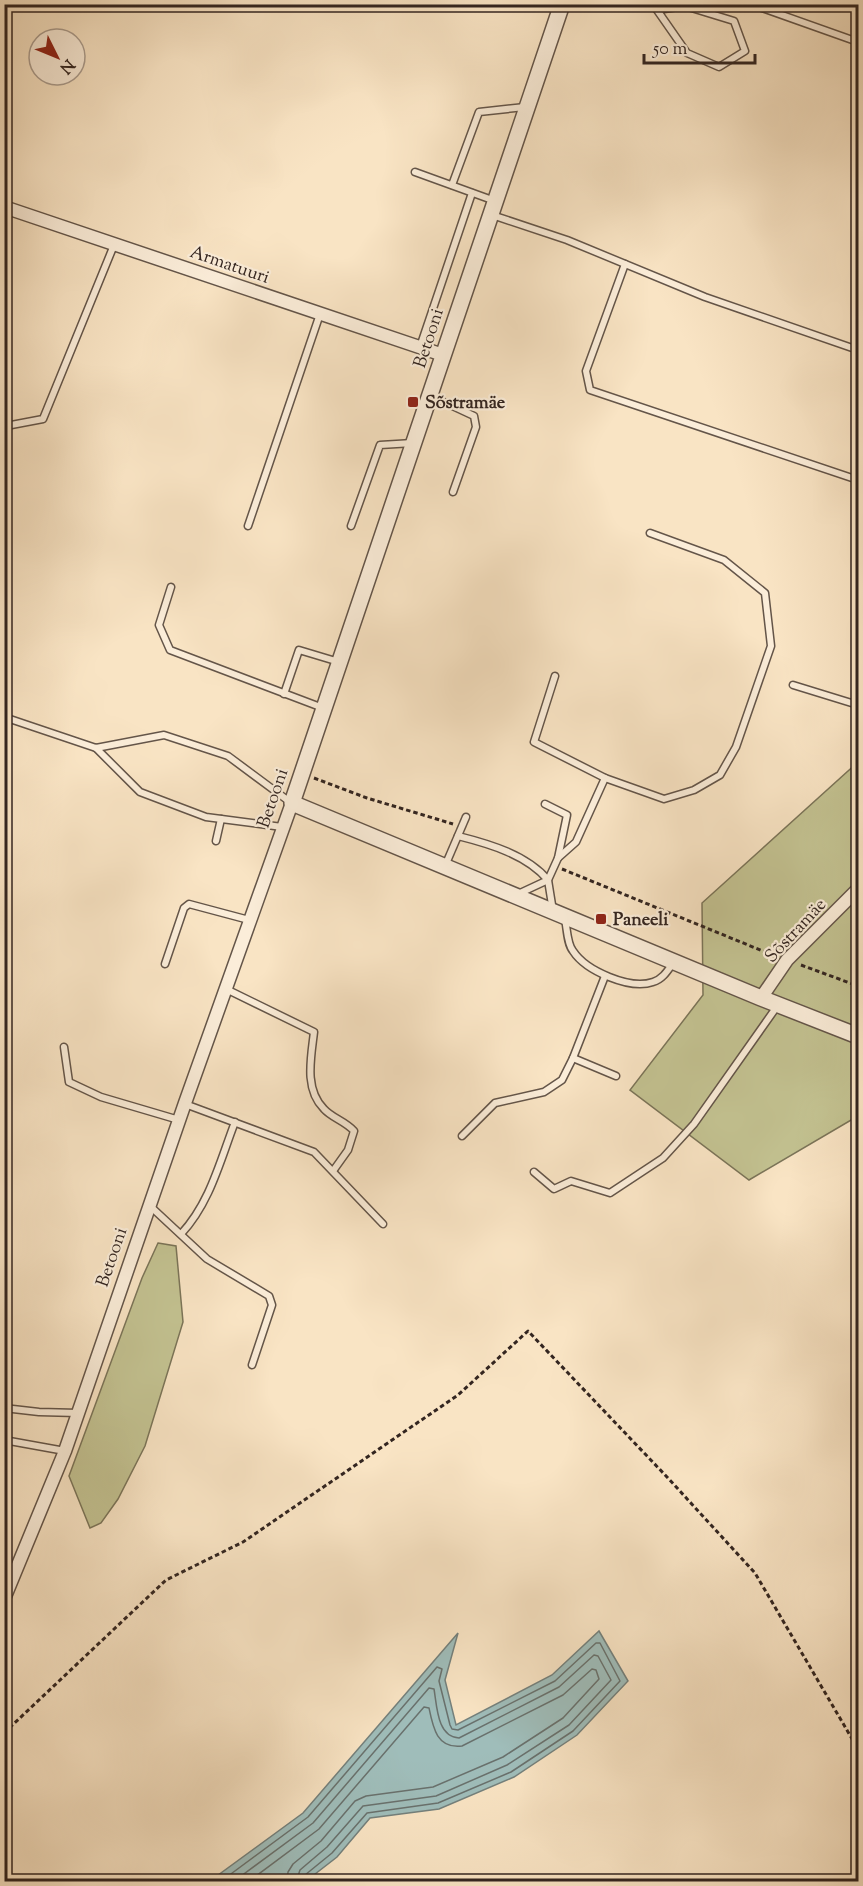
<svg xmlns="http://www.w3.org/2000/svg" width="863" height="1886" font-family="'Sorts Mill Goudy',serif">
<rect width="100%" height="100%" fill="#f9e4c4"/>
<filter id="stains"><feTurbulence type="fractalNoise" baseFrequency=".00333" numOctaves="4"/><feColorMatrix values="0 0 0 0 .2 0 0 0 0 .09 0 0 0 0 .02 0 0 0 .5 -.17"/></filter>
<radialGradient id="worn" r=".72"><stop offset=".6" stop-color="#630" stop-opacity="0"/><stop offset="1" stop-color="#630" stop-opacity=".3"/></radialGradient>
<g fill="#c3c291" stroke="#7b7458" stroke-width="1.5">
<polygon points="858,762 858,1116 749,1180 630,1090 703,995 702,903"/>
<polygon points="158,1243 176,1246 183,1322 145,1446 118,1499 101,1523 90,1528 69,1476 142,1278"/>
</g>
<polygon fill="#9fbdba" stroke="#74807c" stroke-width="1.5" points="599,1631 628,1681 577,1735 514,1777 439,1809 370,1818 337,1857 306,1881 210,1881 303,1813 458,1633 445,1680 456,1725 552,1675"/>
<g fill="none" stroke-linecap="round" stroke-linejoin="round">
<g stroke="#69716d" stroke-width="1.5">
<polyline points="220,1882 308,1817 437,1667 442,1669 439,1681 450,1725 452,1729 458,1730 555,1681 596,1643 600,1643 620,1681 573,1731 511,1772 438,1803 367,1813 332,1853 305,1875 303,1882"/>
<path d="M233 1882 313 1823 429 1688 434 1689C437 1706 437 1737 459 1738L559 1687 594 1655 598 1656 611 1680 569 1725 507 1765 436 1796 363 1806 327 1847 300 1870 296 1882"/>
<path d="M248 1882 319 1829 424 1707 429 1708C433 1728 437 1749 462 1746L563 1695 592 1669 596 1670 599 1679 563 1718 503 1757 433 1787 366 1796 355 1801 321 1841 293 1864 288 1872 287 1882"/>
</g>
<defs>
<g id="service">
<polyline points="653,4 657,10 687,53 719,67 745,51 734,21 685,6 657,10"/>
<polyline points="751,4 858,42"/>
<polyline points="415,172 495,201"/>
<polyline points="452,185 479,112 525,107"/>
<polyline points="492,215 567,240 705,297 858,350"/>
<polyline points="625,264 586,371 590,390 858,480"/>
<polyline points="420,347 472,193"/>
<polyline points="431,396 474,416 476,427 453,492"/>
<polyline points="6,426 43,419 114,245"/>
<polyline points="248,526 320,314"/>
<polyline points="351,526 380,445 413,443"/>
<polyline points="171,587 159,625 170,650 323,708"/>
<polyline points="555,676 534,742 605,778 576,842 558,858"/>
<polyline points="793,685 858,705"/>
<polyline points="284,694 299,650 339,662"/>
<polyline points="4,717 96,748 164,735 228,756 290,802"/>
<polyline points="96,748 140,792 206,817 282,827"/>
<polyline points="605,778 664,799 694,790 720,775 736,747 771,646 765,593 724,560 650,533"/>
<polyline points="545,804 567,815 558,858 548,880 553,911"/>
<path d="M458 836C490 844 527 855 548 880L518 894"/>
<polyline points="216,841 221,819"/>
<polyline points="445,866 466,817"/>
<path d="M565 919C567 928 567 944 573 951 586 971 630 990 653 982 663 979 668 970 673 963"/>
<polyline points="165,964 184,908 189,904 249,920"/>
<polyline points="605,976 573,1058 616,1076"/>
<path d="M226 989 314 1032C311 1058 304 1089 324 1109 332 1118 345 1121 354 1131L348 1150 333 1171"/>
<polyline points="64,1047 69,1082 101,1097 179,1120"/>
<polyline points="185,1104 314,1152 383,1224"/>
<polyline points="462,1136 495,1103 544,1092 562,1080 573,1058"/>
<polyline points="534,1172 554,1189 571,1181 610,1193 663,1158 694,1124 778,1005"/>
<polyline points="150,1206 207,1259 269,1296 272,1305 252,1365"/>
<path d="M181 1234C210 1203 220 1161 235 1122"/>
<polyline points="4,1408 39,1412 78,1413"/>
<polyline points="4,1440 65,1451"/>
</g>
<g id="minor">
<polyline points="4,207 443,355"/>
<polyline points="761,998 787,960 858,889"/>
<polyline points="4,1599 65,1451 185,1103 292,803"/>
</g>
<polyline id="tertiary" points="562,4 292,803 761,998 858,1036"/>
</defs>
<use href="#service" stroke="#645549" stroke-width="9"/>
<use href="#minor" stroke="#645549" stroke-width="15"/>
<use href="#tertiary" stroke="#645549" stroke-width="18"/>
<g stroke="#332520" stroke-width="3" stroke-dasharray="4.5 3" stroke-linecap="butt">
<polyline points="314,778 367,798 453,824"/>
<polyline points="562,869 775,956"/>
<polyline points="801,965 858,986"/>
<polyline points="4,1733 166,1580 243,1542 458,1395 528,1331 667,1477 755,1573 858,1749"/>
</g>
<use href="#service" stroke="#fbedd9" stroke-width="6"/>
<use href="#minor" stroke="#fbedd9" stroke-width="12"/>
<use href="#tertiary" stroke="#fbedd9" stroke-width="15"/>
</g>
<g fill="#8f2418" stroke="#fbedd9" stroke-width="2">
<rect x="407" y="396" width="12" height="12" rx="3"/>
<rect x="595" y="913" width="12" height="12" rx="3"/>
</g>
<g text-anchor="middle" stroke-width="4.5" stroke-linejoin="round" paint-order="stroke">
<g font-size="18" fill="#332520" stroke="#fbedd9">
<text transform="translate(230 264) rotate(19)" y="6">Armatuuri</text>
<text transform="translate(428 338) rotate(-72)" y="6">Betooni</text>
<text transform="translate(272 798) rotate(-71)" y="6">Betooni</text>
<text transform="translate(795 930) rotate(-47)" y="6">Sõstramäe</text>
<text transform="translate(111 1257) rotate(-71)" y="6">Betooni</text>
</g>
<g font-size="18" font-weight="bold" fill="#332520" stroke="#fbedd9" text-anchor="start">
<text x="425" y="408">Sõstramäe</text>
<text x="613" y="925">Paneeli</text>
</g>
</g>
<rect width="863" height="1886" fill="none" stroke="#f9e4c4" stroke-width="24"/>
<rect x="6" y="6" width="851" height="1874" fill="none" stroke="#332520" stroke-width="3"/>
<rect x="12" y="12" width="839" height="1862" fill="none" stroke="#332520" stroke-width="1.5"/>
<g transform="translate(57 57) rotate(133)"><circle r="28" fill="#fbedd9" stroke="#ab9d8f" stroke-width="1.5"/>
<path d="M0-4.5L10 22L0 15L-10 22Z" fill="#8f2418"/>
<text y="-9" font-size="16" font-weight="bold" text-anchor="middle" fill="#332520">N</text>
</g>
<path d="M644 54v9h111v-9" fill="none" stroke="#332520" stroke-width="3"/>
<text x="653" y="54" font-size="18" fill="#332520" stroke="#fbedd9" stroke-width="4.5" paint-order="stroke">50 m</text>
<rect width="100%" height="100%" filter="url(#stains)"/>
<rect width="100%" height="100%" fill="url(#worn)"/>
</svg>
